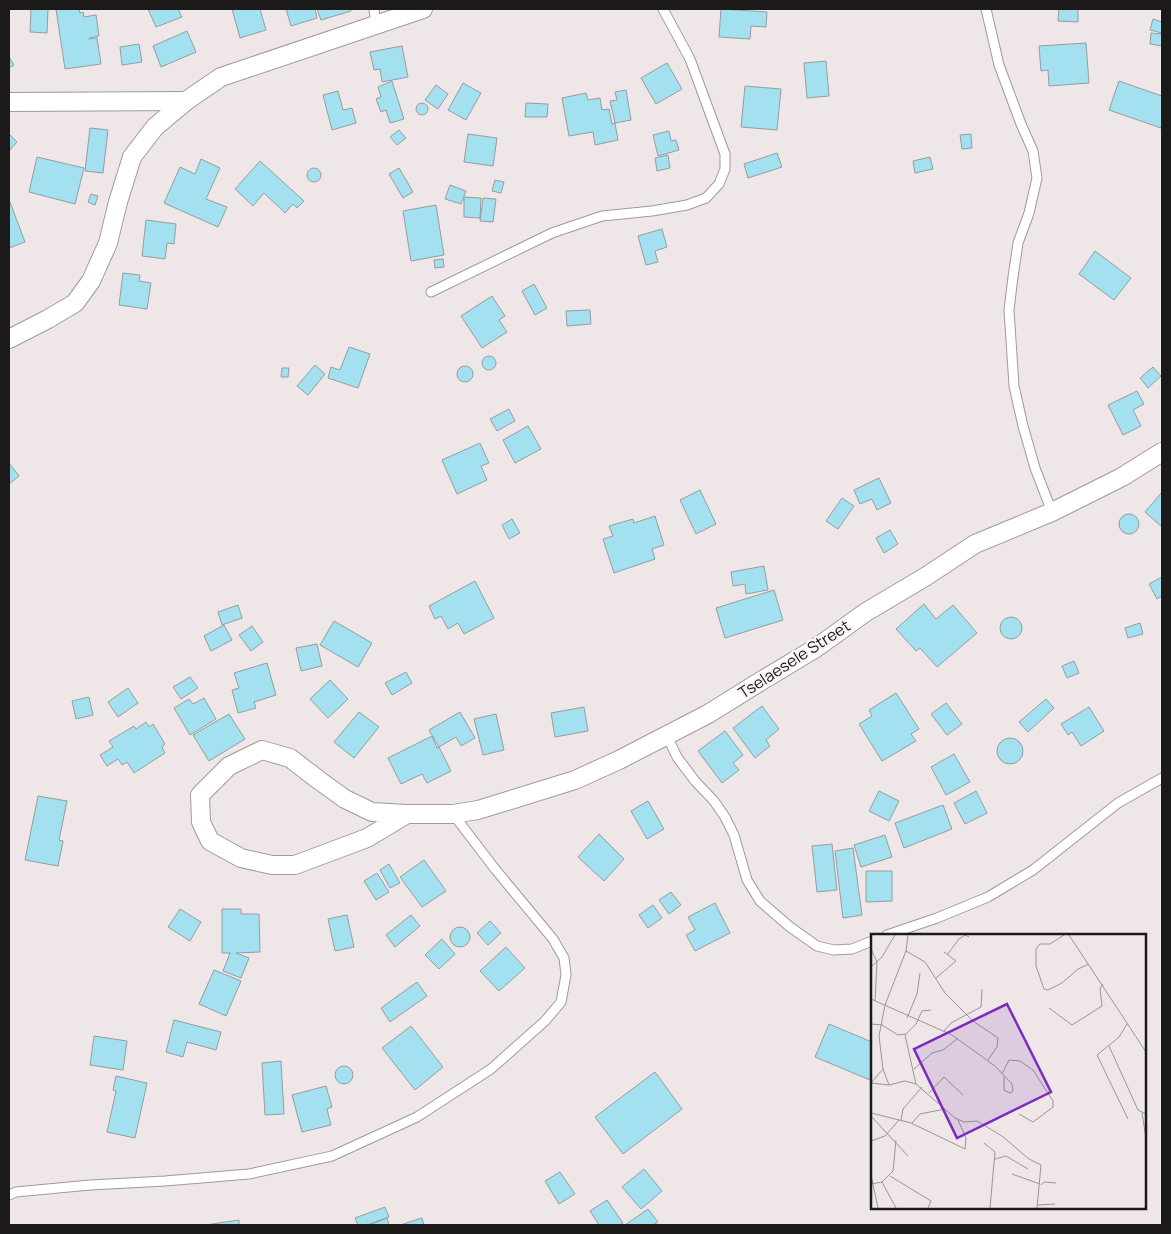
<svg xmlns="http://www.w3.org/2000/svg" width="1171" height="1234" font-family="Manrope,sans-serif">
<rect width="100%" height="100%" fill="#efe7e7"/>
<g fill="#a3e0f0" stroke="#969d9f">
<polygon points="31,9 48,9 47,33 30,32"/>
<polygon points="56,9 79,9 80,13 83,12 84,17 96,15 99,36 89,38 89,39 97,38 101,64 65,69"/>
<polygon points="148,9 178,9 182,17 156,27"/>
<polygon points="232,9 260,9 266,30 240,38"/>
<polygon points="286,9 315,9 317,18 291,26"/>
<polygon points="317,9 351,9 351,11 321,20"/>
<polygon points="721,9 767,12 766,27 751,26 750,39 719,37"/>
<polygon points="1059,9 1078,9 1078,22 1058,21"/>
<polygon points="1153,19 1162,22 1162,33 1150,30"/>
<polygon points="187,31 196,52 161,67 153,46"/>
<polygon points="1151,33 1162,34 1162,46 1150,44"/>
<polygon points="1086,43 1089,83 1049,86 1048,70 1041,71 1039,46"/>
<polygon points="139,44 142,62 122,65 120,47"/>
<polygon points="402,46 408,77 382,82 380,69 374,70 370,52"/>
<polygon points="9,57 14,65 9,68"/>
<polygon points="826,61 829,96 807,98 804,63"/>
<polygon points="667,63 682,89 656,104 641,78"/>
<polygon points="392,81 404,119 390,123 386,110 381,112 376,99 381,97 378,87"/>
<polygon points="1119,81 1162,96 1162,124 1161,128 1109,110"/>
<polygon points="463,83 481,93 466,120 448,110"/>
<polygon points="436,85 448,94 438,109 425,100"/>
<polygon points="745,86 781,89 777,130 741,127"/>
<polygon points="626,90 631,120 615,123 610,101 617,100 615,92"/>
<polygon points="338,91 343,110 352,108 356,123 332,130 323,95"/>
<polygon points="586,93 588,100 600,98 602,110 609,109 612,124 615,123 618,140 595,145 593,132 569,136 562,98"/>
<circle cx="422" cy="109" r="6"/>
<polygon points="526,103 548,104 547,117 525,117"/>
<polygon points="90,128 108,130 103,173 85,171"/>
<polygon points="399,130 406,138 397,145 390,137"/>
<polygon points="669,131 671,141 676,140 679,150 658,156 653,135"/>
<polygon points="9,134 17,142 9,151"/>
<polygon points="468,134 497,138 493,166 464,162"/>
<polygon points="971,134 972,148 962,149 960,135"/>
<polygon points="777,153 782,167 748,178 744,164"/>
<polygon points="668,155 670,168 657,171 655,158"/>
<polygon points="37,157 84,168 75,204 29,192"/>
<polygon points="930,157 933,169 915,173 913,161"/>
<polygon points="201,159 220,168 206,199 227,207 218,227 164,203 180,167 195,174"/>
<polygon points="260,161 304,201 297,208 293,204 285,213 264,193 253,206 235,189"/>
<polygon points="399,168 413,192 403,198 389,174"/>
<circle cx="314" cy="175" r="7"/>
<polygon points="495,180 504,182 501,193 492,191"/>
<polygon points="450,185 466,191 461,204 445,199"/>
<polygon points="91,194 98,196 95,205 88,202"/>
<polygon points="464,197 481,198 480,218 464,217"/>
<polygon points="483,198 496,199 493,222 480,221"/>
<polygon points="9,202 10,202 25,242 9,248"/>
<polygon points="436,205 444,255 411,261 403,211"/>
<polygon points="146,220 176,224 174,244 167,243 165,259 142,256"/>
<polygon points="662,229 667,247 655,251 658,262 646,265 638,236"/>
<polygon points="1095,251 1131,278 1114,300 1079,274"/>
<polygon points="443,259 444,267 435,268 434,260"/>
<polygon points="123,273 140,275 139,281 151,283 147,309 119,305"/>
<polygon points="534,284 547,308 535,315 522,291"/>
<polygon points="492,296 505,316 499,320 507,332 482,348 461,316"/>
<polygon points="590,310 591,324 567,326 566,311"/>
<polygon points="349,347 370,354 358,388 328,378 331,367 340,370"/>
<circle cx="489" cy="363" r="7"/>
<polygon points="315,365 325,374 308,395 297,386"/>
<circle cx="465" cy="374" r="8"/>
<polygon points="1153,367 1161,376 1148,388 1140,378"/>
<polygon points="282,368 289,368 288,377 281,377"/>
<polygon points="1137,391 1144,404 1133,410 1141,426 1123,435 1108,405"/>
<polygon points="509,409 515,421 497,431 490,419"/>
<polygon points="528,426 541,449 515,463 503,440"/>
<polygon points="480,443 489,463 481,466 487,480 457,494 442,460"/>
<polygon points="9,463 19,476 9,484"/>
<polygon points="879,478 891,503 877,510 872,499 860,504 854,490"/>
<polygon points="700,490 716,524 696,534 680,500"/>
<polygon points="1162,492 1162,527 1145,512"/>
<polygon points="842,498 854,506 838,529 826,521"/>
<circle cx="1129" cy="524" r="10"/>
<polygon points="655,516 664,545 652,549 655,559 614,573 603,539 613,536 609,526 633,519 634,523"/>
<polygon points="512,519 520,533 509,539 502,525"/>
<polygon points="890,530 898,544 884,553 876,538"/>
<polygon points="764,566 768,590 746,594 745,584 733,586 731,572"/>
<polygon points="1162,577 1162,596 1157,599 1149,584"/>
<polygon points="475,581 494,618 464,634 458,623 448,629 441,616 435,619 429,606"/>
<polygon points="774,590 783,620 725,638 716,608"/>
<polygon points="924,604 936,619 953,605 977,633 937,667 920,648 916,651 896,629"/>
<polygon points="238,605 242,618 222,625 218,612"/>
<circle cx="1011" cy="628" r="11"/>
<polygon points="334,621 372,643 358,667 320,645"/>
<polygon points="1140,623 1143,634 1128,638 1125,628"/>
<polygon points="224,625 232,640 211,651 204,636"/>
<polygon points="252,626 263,642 251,651 239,635"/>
<polygon points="317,644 322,666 301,671 296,648"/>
<polygon points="1074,661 1079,673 1067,678 1062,666"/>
<polygon points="267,663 276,695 254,702 256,708 238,713 232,690 239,688 234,673"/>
<polygon points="406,672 412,683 392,695 385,683"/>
<polygon points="190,677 198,688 181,699 173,687"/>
<polygon points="330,680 348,699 328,718 310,699"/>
<polygon points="128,688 138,703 118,717 108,702"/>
<polygon points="896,693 919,729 911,734 916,741 882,761 859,724 872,716 869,710"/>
<polygon points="89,697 93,715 76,719 72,701"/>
<polygon points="204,698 216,719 190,735 174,708 189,699 193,704"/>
<polygon points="1046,699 1054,708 1028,732 1019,722"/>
<polygon points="946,703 962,724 947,735 931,714"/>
<polygon points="762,706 779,729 766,740 770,746 755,758 733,728"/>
<polygon points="584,707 588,731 555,737 551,713"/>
<polygon points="1089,707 1104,731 1081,746 1072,732 1068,735 1061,724"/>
<polygon points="359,712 379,727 354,758 334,742"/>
<polygon points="460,712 475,738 461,746 456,737 439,747 429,730"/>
<polygon points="229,714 245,739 209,761 193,735"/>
<polygon points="496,714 504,750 483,755 474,719"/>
<polygon points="146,722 149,727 153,724 165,744 162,747 165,753 134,773 127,762 122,765 118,759 107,766 100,755 113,747 109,741 134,726 136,729"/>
<polygon points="725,731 743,755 733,763 739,770 722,783 698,751"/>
<polygon points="432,736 437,748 439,747 451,771 427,783 422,774 401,784 388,758"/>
<circle cx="1010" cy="751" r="13"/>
<polygon points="954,754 970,782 946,795 931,767"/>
<polygon points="879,791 899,801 889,821 869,811"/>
<polygon points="976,791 987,813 965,824 954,803"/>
<polygon points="38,796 67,801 59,840 63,841 58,866 25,860"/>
<polygon points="648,801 664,829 647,839 631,811"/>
<polygon points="943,805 952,829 904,848 895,823"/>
<polygon points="599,834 624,859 604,881 578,857"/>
<polygon points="885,835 892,857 861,867 854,845"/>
<polygon points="832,844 837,890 817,892 812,846"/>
<polygon points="853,848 862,915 843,918 835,851"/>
<polygon points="424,860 446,891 422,907 400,877"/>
<polygon points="389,864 400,883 390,888 380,870"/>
<polygon points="866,871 892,871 892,901 866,902"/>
<polygon points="377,873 389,892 376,900 364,881"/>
<polygon points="671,892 681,905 669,914 659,900"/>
<polygon points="715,903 730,933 695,951 686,935 695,930 688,917"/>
<polygon points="653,905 662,918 648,928 639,915"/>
<polygon points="180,909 201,922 190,941 168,927"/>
<polygon points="222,909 241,909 241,914 259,914 260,952 236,953 249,958 241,978 223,971 230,953 222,953"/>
<polygon points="347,915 354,947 335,951 328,919"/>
<polygon points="411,915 420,926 395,947 386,935"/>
<polygon points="490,921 501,933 488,945 477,933"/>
<circle cx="460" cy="937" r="10"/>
<polygon points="442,939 455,954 439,969 425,955"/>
<polygon points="506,947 525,968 499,991 480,971"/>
<polygon points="214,970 241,981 226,1016 199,1004"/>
<polygon points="417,982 427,996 390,1022 381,1008"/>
<polygon points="174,1020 221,1032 216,1050 187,1042 183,1057 166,1052"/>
<polygon points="829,1024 872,1042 872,1076 870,1080 815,1057"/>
<polygon points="411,1026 443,1067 415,1090 382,1048"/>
<polygon points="94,1036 127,1041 123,1070 90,1065"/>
<polygon points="281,1061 284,1114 265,1115 262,1063"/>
<circle cx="344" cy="1075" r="9"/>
<polygon points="655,1072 682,1109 623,1154 595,1117"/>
<polygon points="116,1076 147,1083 135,1138 107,1132 116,1091 113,1090"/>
<polygon points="326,1086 332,1107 327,1109 331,1125 302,1132 292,1095"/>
<polygon points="644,1169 662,1191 641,1209 622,1187"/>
<polygon points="560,1172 575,1194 559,1204 545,1181"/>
<polygon points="607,1200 623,1223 619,1225 599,1225 590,1211"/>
<polygon points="385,1207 389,1217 367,1225 358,1225 355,1218"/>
<polygon points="648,1209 658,1222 653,1225 625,1225"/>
<polygon points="387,1218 389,1225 369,1225"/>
<polygon points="422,1218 424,1225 403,1225 403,1224"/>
<polygon points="239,1220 239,1225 205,1225"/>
</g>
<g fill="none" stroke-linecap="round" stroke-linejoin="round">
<defs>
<g id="lane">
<polyline points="374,9 376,25"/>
<polyline points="986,9 999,65 1021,124 1033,151 1037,178 1029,213 1018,243 1013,277 1009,310 1014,386 1023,426 1035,468 1052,512"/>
<polyline points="431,292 552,233 602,216 652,211 687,205 706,198 719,184 725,169 725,154 690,59 663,9"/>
<polyline points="667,736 677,757 695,781 714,801 725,817 734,835 747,880 760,901 790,927 817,946 834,950 852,949 872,941"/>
<polyline points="887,935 937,918 988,897 1033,870 1118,803 1162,778"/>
<polyline points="9,1195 16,1192 90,1185 165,1181 249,1174 332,1156 417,1117 491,1069 545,1021 561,1002 566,975 564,958 553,939 495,869 453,814"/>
</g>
<g id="street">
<polyline points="9,102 186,101"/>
<polyline points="9,339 48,319 75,303 91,281 108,243 118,202 132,157 155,127 186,101 221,77 423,9"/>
<polyline points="407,814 367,838 295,865 272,865 241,858 210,841 201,822 200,795 229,766 262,750 290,758 320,781 345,799 372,812 407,814 453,814 478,810 575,780 619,760 708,714 761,681 816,648 866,612 925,577 975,544 1052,512 1122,477 1162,452"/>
</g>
</defs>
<use href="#lane" stroke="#a09999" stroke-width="11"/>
<use href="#street" stroke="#a09999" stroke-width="20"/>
<use href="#lane" stroke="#fff" stroke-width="9"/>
<use href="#street" stroke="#fff" stroke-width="18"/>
</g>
<g text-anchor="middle" stroke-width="4.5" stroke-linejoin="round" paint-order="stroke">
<g font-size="16" fill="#1c1919" stroke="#fcf5f4">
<text transform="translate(794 659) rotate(-33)" y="6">Tselaesele Street</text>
</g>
</g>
<g transform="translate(871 934)">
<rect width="275" height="275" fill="#efe7e7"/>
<path fill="none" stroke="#9b9595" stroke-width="1" d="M193 1 179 10H169L165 15V32L173 55 177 56 191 49 207 35 218 30M198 1 275 118M0 15 6 28 4 67M35 17 54 28 74 59 102 87 127 104 126 113 117 126M76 21 88 5 94 1 98 3M0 33 11 23 24 1M65 44 85 27 73 18M0 65 81 101 124 132 141 150 142 157 139 159 133 156V143M178 74 201 91 231 72 229 54 232 50M36 84 46 60 49 39M0 90 11 91 27 101 34 100M256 90 248 103 226 121 257 185M73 97 80 89 110 73 111 55M238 112 267 176 275 180M43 135 61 119 72 116 86 105M131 140 138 126 149 127 162 136 182 167V173L162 188 148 180M0 149 18 151 34 147 45 150 84 184 93 188 106 187 131 202 158 225 170 231 166 274M0 149 12 135M45 150 34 101 45 90 51 77 60 76M18 151 12 135 8 102 14 71 35 17 37 1M58 159 73 143 92 161M0 179 40 189 94 215 95 204 87 186M271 179 275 204M0 182 37 222M30 186 32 175 51 153M41 189 49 180 74 175M0 207 14 202 28 186M113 209 124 218 119 274M124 225 135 222 157 235M141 240 169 250M0 241 7 274M19 242 60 267 57 274M11 248 25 274M0 250 11 248 22 237 25 206M170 251 173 248 185 249M166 271 184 270"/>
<path fill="#7b2cbf" fill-opacity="0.15" stroke="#7b2cbf" stroke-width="2.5" d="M136 70 180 158 86 204 43 115Z"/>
<rect width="275" height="275" fill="none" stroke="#1c1919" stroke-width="2.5"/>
</g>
<rect width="1171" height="1234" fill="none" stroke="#1c1919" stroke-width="20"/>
</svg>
